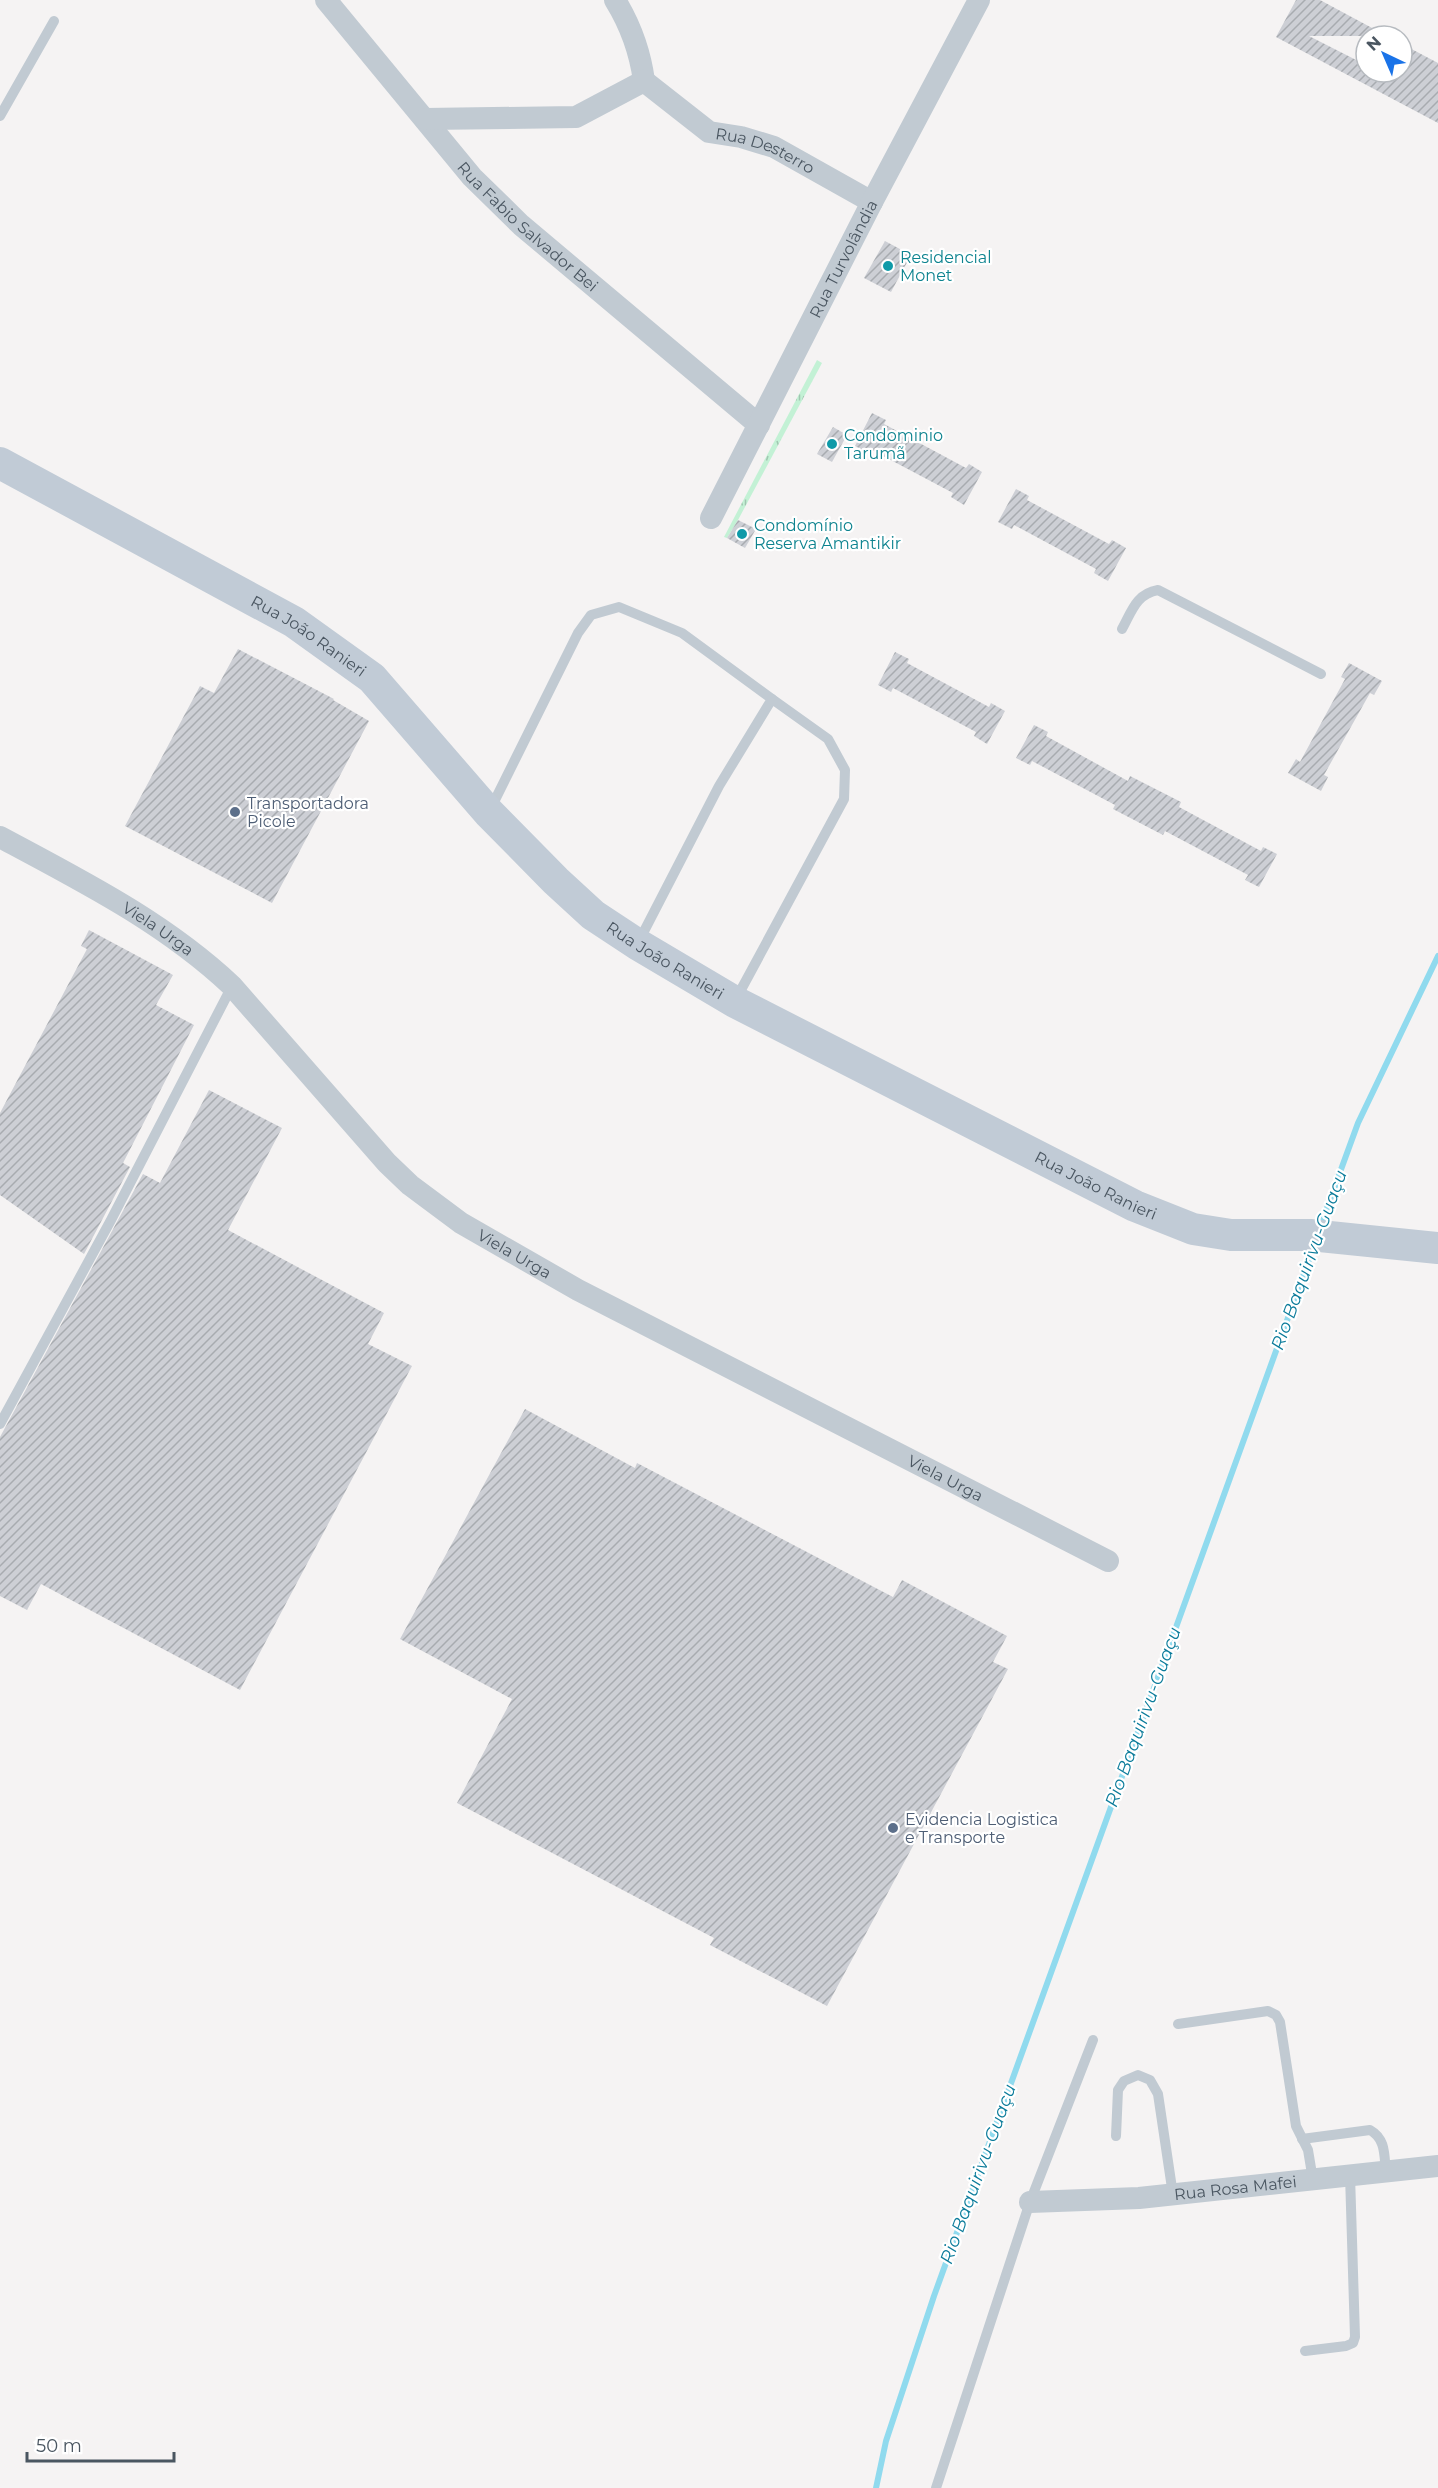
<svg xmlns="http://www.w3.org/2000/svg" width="1438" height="2488" font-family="Montserrat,sans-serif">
<defs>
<pattern id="grass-tufts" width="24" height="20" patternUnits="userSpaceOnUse" patternTransform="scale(1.5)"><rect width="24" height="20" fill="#c3f1d5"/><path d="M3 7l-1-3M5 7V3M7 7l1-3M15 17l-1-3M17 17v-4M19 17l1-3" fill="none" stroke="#a0c6b0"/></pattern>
<pattern id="building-hatch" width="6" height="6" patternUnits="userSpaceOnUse" patternTransform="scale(1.5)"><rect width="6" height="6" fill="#cdcfd5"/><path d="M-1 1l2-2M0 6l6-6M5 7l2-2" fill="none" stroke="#a8abb0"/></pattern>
</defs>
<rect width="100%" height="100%" fill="#f5f3f3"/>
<polygon fill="url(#grass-tufts)" points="817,360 822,363 738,520 727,538 724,537"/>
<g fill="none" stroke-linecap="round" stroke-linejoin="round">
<g stroke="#90daee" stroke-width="6">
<polyline points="1320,1227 1358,1123 1438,956"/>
<polyline points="876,2488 886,2441 934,2296 1314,1246"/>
</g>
</g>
<g fill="url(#building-hatch)">
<polygon points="1296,0 1320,0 1387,36 1309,36 1366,65 1366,72 1402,72 1402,44 1438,63 1438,123 1276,37"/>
<polygon points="885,241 911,255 891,292 864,278"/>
<polygon points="872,413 886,420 884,424 966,468 969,464 982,472 964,505 951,497 953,493 870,449 868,453 855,446"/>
<polygon points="833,427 847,435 832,462 817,454"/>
<polygon points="1016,489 1029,496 1027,500 1109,544 1112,540 1126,548 1108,581 1094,573 1096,569 1014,525 1012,529 998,522"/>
<polygon points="738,520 756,529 745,548 727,538"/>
<polygon points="238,649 334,699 333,700 369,721 272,903 125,826 200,686 214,693"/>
<polygon points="895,652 909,659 907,663 989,707 991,703 1005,711 987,744 974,736 976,732 893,688 891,692 878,685"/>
<polygon points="1349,663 1382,681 1374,695 1370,693 1343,741 1324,775 1328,777 1321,791 1288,773 1296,759 1300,762 1319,727 1345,679 1341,677"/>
<polygon points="1034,725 1048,732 1046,736 1128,781 1130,776 1181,802 1179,807 1261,851 1263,847 1277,854 1259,887 1245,880 1248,875 1165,831 1163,835 1113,809 1115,805 1032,761 1030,765 1016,758"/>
<polygon points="89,930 173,975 156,1005 194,1025 123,1163 130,1167 84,1254 0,1195 0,1113 87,949 81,946"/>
<polygon points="209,1090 282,1128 228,1230 384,1313 368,1344 412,1366 240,1690 41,1584 27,1610 0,1596 0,1437 143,1174 160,1183"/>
<polygon points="525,1409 635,1468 637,1463 893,1597 902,1580 1007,1636 993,1662 1008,1669 827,2006 710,1945 714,1938 457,1803 512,1699 400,1639"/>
</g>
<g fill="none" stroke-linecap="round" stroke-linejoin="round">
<g stroke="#c1cad2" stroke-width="10">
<polyline points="0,116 54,21"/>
<path d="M1122 629C1132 611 1136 594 1158 590L1321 674"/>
<polyline points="490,810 578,633 591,615 619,607 682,633 772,699 719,786 639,941"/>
<polyline points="736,999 844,799 845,770 828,739 772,699"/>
<polyline points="0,1424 111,1220 232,986"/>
<polyline points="1178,2024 1268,2011 1276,2015 1280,2022 1296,2126 1308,2150 1313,2180"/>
<polyline points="1116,2136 1118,2090 1124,2081 1138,2075 1150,2080 1158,2094 1173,2195"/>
<path d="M1302 2139 1370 2130C1386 2139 1384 2155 1386 2172"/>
<polyline points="1305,2351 1346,2346 1353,2343 1355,2337 1350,2175"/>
<polyline points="936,2488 1030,2202 1093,2040"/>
</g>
<g stroke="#c1cad2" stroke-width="22">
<path id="s1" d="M326 0 472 177 521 225 759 425"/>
<path d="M615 0C631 26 640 51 644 81"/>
<path id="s2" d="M425 119 576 117 644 81 709 132 741 137 774 147 872 202"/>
<path id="s3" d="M711 518 872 202 979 0"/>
<path id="s4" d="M0 837C82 881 164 922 232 986L387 1163 410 1185 461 1223 578 1290 1108 1561"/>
<path id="s5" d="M1030 2202 1139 2198 1438 2166"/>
</g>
<path stroke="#c1cbd6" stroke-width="32" id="s6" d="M0 463 294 622 372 678 489 813 556 881 593 915 637 944 735 1002 1135 1206 1193 1229 1231 1235H1310L1438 1248"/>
</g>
<g fill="#0f9aa8" stroke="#fff" stroke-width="2">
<circle cx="888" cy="266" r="6"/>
<circle cx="832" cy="444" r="6"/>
<circle cx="742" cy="534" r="6"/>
</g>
<g fill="#5c6f8a" stroke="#fff" stroke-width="2">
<circle cx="235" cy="812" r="6"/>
<circle cx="893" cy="1828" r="6"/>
</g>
<g text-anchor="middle" stroke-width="4.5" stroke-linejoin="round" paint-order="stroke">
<g font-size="16" fill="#4a5661" stroke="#fff">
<text dy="6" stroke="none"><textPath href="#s2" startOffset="370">Rua Desterro</textPath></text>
<text dy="6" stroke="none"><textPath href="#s1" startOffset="304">Rua Fabio Salvador Bei</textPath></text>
<text dy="6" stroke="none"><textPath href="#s3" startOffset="291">Rua Turvolândia</textPath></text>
<text dy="6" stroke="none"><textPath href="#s6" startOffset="354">Rua João Ranieri</textPath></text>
<text dy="6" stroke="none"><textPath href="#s4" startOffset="183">Viela Urga</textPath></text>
<text dy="6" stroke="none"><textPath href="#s6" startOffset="840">Rua João Ranieri</textPath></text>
<text dy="6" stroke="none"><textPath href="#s6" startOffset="1326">Rua João Ranieri</textPath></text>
<text dy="6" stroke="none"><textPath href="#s4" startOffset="669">Viela Urga</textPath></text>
<text dy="6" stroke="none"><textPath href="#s4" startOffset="1155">Viela Urga</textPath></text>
<text dy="6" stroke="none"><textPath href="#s5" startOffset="206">Rua Rosa Mafei</textPath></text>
</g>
<g font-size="16" fill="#0d838f" stroke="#fff" text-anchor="start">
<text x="900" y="263">Residencial<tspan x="900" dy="18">Monet</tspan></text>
<text x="844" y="441">Condominio<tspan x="844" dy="18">Tarumã</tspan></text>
<text x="754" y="531">Condomínio<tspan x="754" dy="18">Reserva Amantikir</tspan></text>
</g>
<g font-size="16" fill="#4e5e75" stroke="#fff" text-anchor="start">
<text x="247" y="809">Transportadora<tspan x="247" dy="18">Picole</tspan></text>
<text x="905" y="1825">Evidencia Logistica<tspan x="905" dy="18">e Transporte</tspan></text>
</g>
<g font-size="18" font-style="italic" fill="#0c7c9b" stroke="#fff">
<text transform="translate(1309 1260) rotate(-70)" y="6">Rio Baquirivu-Guaçu</text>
<text transform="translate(1143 1717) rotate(-70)" y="6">Rio Baquirivu-Guaçu</text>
<text transform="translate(978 2174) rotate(-70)" y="6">Rio Baquirivu-Guaçu</text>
</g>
</g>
<g transform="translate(1384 54) rotate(316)"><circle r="28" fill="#ffffff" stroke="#b7bbc0" stroke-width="1.5"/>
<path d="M0-4.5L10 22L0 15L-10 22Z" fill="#1a73e8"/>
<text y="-9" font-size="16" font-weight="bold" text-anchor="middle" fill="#4a5661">N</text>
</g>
<path d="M27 2452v9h147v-9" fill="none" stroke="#4a5661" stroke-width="3"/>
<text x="36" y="2452" font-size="18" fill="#4a5661" stroke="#ffffff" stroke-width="4.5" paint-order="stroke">50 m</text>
</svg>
